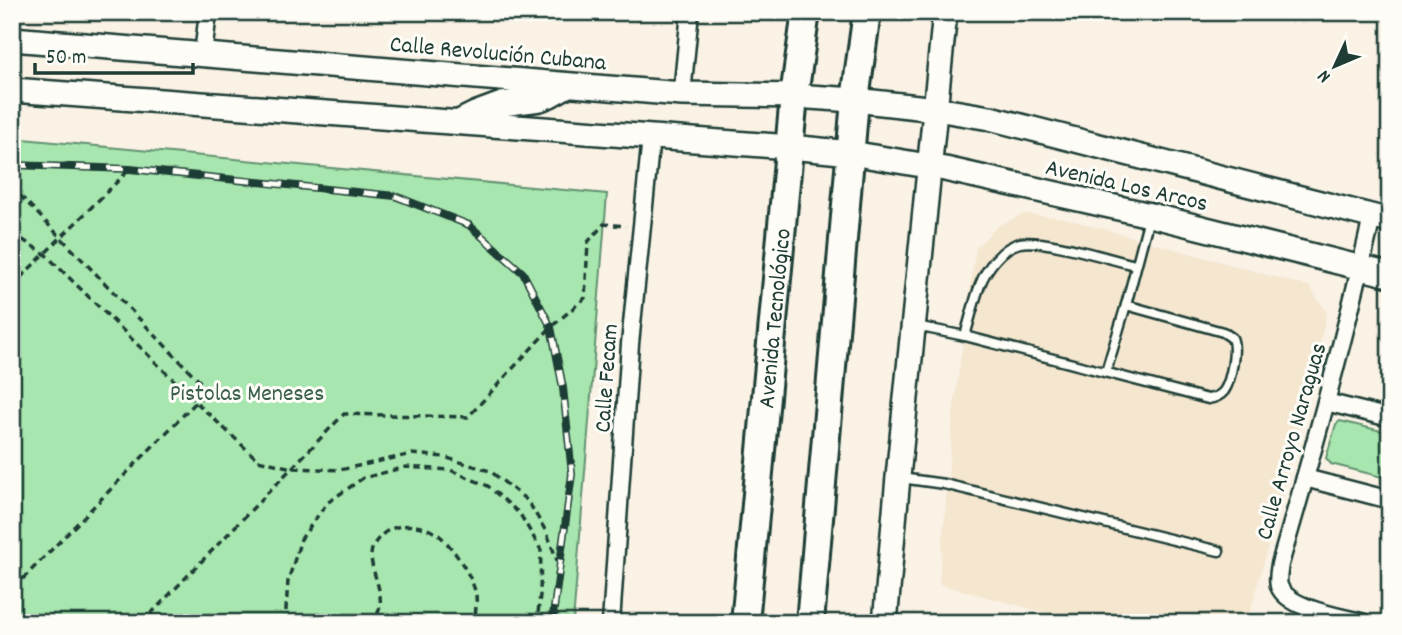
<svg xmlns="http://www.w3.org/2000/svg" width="1402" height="635" font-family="Dekko,sans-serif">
<rect width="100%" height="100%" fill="#f9f2e5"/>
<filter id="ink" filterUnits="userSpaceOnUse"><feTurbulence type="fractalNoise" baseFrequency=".0143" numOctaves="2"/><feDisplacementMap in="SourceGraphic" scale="14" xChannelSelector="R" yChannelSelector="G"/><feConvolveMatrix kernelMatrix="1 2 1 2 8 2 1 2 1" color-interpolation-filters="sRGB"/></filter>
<g filter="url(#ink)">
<polygon fill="#f5e6cf" points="1023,214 1064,218 1310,287 1327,313 1283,492 1247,623 1084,623 939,584 954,406 976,247 998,226"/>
<g fill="#a7e6ae" stroke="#639271" stroke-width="2">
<polygon points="12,138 607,194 573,623 12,623"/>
<polygon points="1340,421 1390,433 1390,479 1331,464 1326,458 1336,424"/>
</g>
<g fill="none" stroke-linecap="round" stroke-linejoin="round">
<defs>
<g id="lane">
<path d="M916 326 965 336 1208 399C1215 398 1220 396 1224 391 1231 381 1237 349 1232 338L1223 332 1126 305 1149 218"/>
<path d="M965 336C970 319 974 301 980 285 986 269 1002 247 1020 243 1043 238 1109 259 1135 265"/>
<polyline points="1106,372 1126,305"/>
<polyline points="901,478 944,484 1219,551"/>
</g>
<g id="street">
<polyline points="203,55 208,12"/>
<polyline points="682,94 690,12"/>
<polyline points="1326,402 1390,418"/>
<polyline points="1305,478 1390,500"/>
<polyline points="611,623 630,344 651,137"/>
<path d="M1364 623C1342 617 1288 609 1279 586 1277 579 1279 571 1280 564 1314 449 1346 334 1372 217"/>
</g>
<g id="secondary">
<polyline points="12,39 682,94 794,96 855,100 936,109 990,118 1390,221"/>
<polyline points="12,90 790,147 851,153 945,169 1150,215 1390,275"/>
<polyline points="459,122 475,114 502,104 540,99 550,95 568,85"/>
<polyline points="885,623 898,477 945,12"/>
</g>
<g id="primary">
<path id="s1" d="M745 623 794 96 806 12"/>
<polyline points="810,623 855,100 867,12"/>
</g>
</defs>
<use href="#lane" stroke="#1f3d34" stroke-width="13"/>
<use href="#street" stroke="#1f3d34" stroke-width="21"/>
<use href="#secondary" stroke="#1f3d34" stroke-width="28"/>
<use href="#primary" stroke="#1f3d34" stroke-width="32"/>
<g stroke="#1f3d34" stroke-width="3.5" stroke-dasharray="7 5" stroke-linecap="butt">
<polyline points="12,187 208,390 12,590"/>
<polyline points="12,233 45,254 196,402 258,460 292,468 340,470 412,454 444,457 490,471 528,501 547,533 559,566"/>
<polyline points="12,286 130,169"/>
<polyline points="12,569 22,580"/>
<polyline points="142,623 344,414 468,417 551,327 585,298 588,242 604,224 626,226"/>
<polyline points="285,623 288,581 301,539 327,503 363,478 406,467 450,470 488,486 520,514 541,550 540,595 537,623"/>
<path d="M370 623C374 619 378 614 379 610 386 587 362 561 375 543 388 522 417 521 437 534 449 541 472 576 475 591 478 600 475 613 474 623"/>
</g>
<use href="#lane" stroke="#fdfcf7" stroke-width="8"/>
<use href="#street" stroke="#fdfcf7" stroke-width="16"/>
<use href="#secondary" stroke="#fdfcf7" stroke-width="23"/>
<use href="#primary" stroke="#fdfcf7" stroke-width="26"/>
<defs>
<polyline id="rail" points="12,165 130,169 395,196 469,225 523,273 551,327 563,388 572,474 552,623"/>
</defs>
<use href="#rail" stroke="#1f3d34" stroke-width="8"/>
<use href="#rail" stroke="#fdfcf7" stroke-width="5" stroke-dasharray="16" stroke-linecap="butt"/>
</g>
</g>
<g text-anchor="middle" stroke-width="6" stroke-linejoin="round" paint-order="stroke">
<g font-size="24" fill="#1f3d34" stroke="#fdfcf7">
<text transform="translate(498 52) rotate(5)" y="8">Calle Revolución Cubana</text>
<text transform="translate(1127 184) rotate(13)" y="8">Avenida Los Arcos</text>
<text dy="8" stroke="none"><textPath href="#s1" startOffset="306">Avenida Tecnológico</textPath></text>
<text transform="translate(605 378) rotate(-86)" y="8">Calle Fecam</text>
<text transform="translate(1290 441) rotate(-74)" y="8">Calle Arroyo Naraguas</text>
</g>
<g font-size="24" fill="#3a5f4c" stroke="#fdfcf7">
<text x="247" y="400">Pistolas Meneses</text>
</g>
</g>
<rect width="1402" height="635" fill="none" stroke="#fdfcf7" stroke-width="42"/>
<rect x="21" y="21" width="1360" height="593" fill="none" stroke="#1f3d34" stroke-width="2.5" filter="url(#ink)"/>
<g transform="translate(1335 66) rotate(226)" stroke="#fdfcf7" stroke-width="5" paint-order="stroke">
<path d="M0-5L12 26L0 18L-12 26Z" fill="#1f3d34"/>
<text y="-10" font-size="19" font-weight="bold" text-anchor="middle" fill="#1f3d34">N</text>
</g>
<path d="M35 63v10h158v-10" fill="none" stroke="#1f3d34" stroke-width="3.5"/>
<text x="46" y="63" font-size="21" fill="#1f3d34" stroke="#fdfcf7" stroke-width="5" paint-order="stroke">50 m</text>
</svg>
